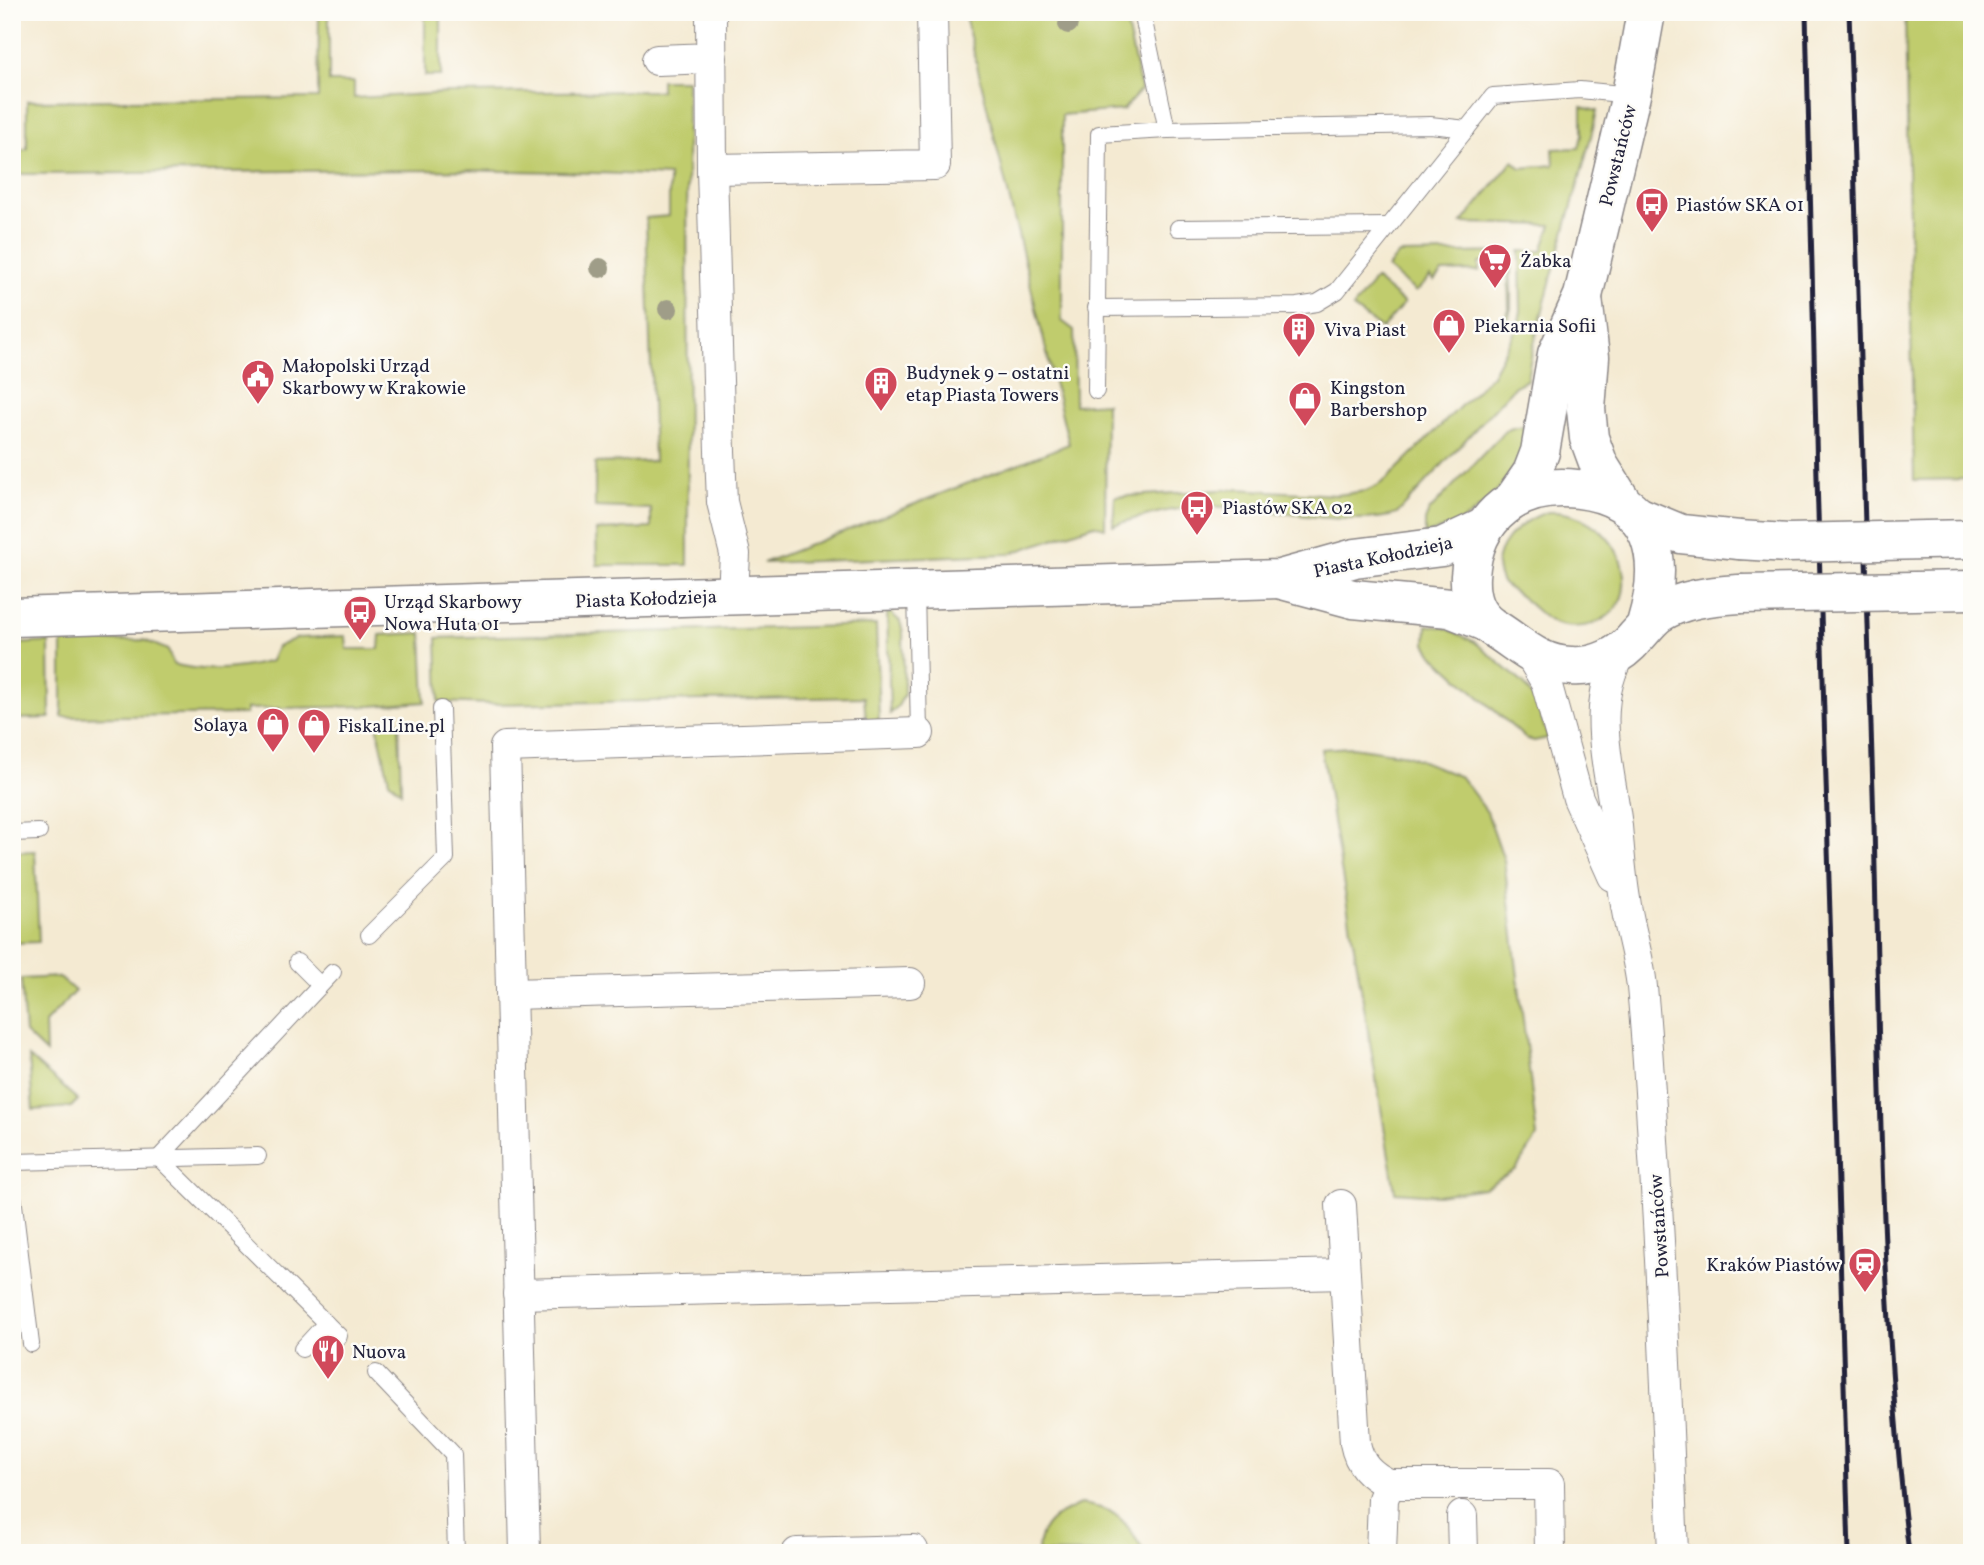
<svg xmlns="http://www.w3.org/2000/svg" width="1984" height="1565" font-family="Vollkorn,serif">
<rect width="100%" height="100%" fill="#fdfcf7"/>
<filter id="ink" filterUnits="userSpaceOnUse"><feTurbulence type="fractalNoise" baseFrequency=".0143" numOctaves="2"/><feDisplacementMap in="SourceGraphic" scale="14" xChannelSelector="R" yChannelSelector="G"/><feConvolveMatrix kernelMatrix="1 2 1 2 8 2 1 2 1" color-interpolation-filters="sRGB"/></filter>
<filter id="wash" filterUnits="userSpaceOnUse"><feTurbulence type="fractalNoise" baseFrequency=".00686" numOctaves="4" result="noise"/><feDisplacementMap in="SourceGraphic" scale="28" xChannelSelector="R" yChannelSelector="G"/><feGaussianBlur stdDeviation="1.57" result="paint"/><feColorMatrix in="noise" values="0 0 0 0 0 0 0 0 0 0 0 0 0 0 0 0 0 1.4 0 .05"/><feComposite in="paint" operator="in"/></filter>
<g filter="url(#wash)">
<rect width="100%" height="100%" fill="#f4ead2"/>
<g fill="#c0cc6d" stroke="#717754" stroke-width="2">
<path d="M319 12H329V82H354V98L449 93 661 91V80H687L688 565H597L596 530 651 528V509L595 507V463L654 461 646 218 669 216V176C452 165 233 173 15 174V150L27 149V101L318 98Z"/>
<rect x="425" y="12" width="16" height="64"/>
<polygon points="964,12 1124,12 1141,90 1123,110 1062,115 1062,321 1074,330 1075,405 1106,403 1105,528 1094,525 1009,554 763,563 1069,444"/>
<polygon points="1905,12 1972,12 1972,479 1914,480"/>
<path d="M1582 107 1597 111C1583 175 1561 238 1545 302 1538 328 1530 354 1527 380L1515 386 1397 514C1355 528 1271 509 1225 507 1185 504 1150 514 1113 525L1115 497 1235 489 1337 495 1366 491 1377 486 1388 478 1492 375 1518 326 1521 311 1520 251H1542L1551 225 1462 223 1513 161 1521 168 1554 165 1553 149 1579 148 1582 135Z"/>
<polygon points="1511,252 1511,308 1506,326 1501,322 1509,310 1508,263 1479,263 1479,271 1442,272 1434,281 1430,277 1416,292 1387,268 1399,254"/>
<polygon points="1375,279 1404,303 1382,329 1353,308"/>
<path d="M1515 427H1532C1521 462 1500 493 1470 516 1458 525 1439 529 1425 535V521L1429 511 1505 431Z"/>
<path d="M1548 512C1588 510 1627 544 1624 586 1622 620 1582 634 1554 623 1545 619 1540 613 1533 607 1524 598 1513 591 1503 584 1483 552 1520 520 1548 512Z"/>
<polygon points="887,610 900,621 903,632 904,695 898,706 890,714"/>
<polygon points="876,625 879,720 866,721 864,697 493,704 439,702 437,638"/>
<polygon points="1427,625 1446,628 1475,642 1524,684 1537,705 1548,738 1534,741 1525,738 1433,655 1426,644"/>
<path d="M422 633 425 702 371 706 246 709V714L62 717V642L144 640 168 650 173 664C205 673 238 670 271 661L277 647 296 638 346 636 347 649H379L380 635Z"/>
<polygon points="49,642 50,718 12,719 12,644"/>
<polygon points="399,722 401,791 401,792 389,781 377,724"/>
<polygon points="1352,747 1408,755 1461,777 1487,812 1504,860 1537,1137 1516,1169 1484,1188 1438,1195 1395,1192 1321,749"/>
<polygon points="35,851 39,942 12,943 12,852"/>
<polygon points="59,977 75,991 45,1023 46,1053 25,1033 21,979"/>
<polygon points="29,1057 78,1100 71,1107 33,1110"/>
<path d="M1080 1504C1121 1509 1124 1521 1145 1553H1038C1038 1524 1056 1515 1080 1504Z"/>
</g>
</g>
<g filter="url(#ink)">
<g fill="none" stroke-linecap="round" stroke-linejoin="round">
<defs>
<g id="lane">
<polyline points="1142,12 1167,130"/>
<polyline points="1178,228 1389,226"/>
<polyline points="1096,308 1297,306 1317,303 1337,291 1493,96 1580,90 1631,95"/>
<polyline points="1096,391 1099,134 1167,130 1430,125 1467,129"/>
<polyline points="916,590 919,733"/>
<polyline points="12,833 39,832"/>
<polyline points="369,935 446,858 441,709"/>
<polyline points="297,962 320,985"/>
<polyline points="333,972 159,1158 339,1336"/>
<polyline points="12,1162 258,1156"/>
<polyline points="12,1188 31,1344"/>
<polyline points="302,1349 326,1323"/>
<polyline points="376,1373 453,1454 456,1553"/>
</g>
<g id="street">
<polyline points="711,12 712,169 720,451 722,502 735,554 733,595"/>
<polyline points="657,60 712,58"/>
<polyline points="712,169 935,165 932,12"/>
<path d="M1622 650C1588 705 1610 767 1617 826 1619 850 1621 875 1625 899 1629 929 1639 957 1642 987 1648 1049 1651 1111 1655 1172 1663 1299 1668 1426 1673 1553"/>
<polyline points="1530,655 1546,682 1578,798 1613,876"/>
<polyline points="511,994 910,983"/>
<path d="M1345 1274 1355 1443C1359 1464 1370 1475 1389 1484H1549L1550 1553"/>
<polyline points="518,1294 1345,1274 1341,1205"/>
<polyline points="1462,1516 1463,1553"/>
<polyline points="525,1553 505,747 919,733"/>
<polyline points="797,1553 913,1550 913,1553"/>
<polyline points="1381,1553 1383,1499 1389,1484"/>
</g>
<g id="secondary">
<polyline points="1583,298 1590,357 1586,409 1589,438 1599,465 1622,502"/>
<polyline points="1514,499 1532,473 1540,452 1557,354 1583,296 1631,95 1646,12"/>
<polyline points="1635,515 1681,534 1739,540"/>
<polyline points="1282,580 1353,599 1450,608 1483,621"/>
<polyline points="12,617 1280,579 1355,558 1442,547 1485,527"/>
<path d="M1646 624C1666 559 1656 498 1578 489 1519 482 1474 515 1470 576 1469 597 1474 615 1492 627 1519 643 1537 665 1571 666 1595 668 1621 656 1636 637 1644 629 1649 621 1658 614 1682 598 1712 596 1740 594"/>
</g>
</defs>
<use href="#lane" stroke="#8b8686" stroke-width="18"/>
<use href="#street" stroke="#8b8686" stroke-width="32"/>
<use href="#secondary" stroke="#8b8686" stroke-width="41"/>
<use href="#lane" stroke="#fff" stroke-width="16"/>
<use href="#street" stroke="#fff" stroke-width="30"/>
<use href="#secondary" stroke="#fff" stroke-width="38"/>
<g stroke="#22223b" stroke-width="5">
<polyline points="1806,12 1817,478 1849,1553"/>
<path d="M1849 12C1858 283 1868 554 1874 825 1880 1068 1880 1312 1909 1553"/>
</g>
<defs>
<g id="secondary-bridge">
<polyline points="1739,540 1788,543 1972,539"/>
<polyline points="1740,594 1972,590"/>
</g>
</defs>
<use href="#secondary-bridge" stroke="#8b8686" stroke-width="41" stroke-linecap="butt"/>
<use href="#secondary-bridge" stroke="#fff" stroke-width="38"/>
</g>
<g fill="#9f9d88">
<circle cx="1068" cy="24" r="10"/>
<circle cx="600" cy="268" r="10"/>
<circle cx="668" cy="309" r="10"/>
</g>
</g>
<defs>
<symbol id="bus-pin" viewBox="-11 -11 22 30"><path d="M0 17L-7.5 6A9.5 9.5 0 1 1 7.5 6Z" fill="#d1495b" stroke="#fdfcf7"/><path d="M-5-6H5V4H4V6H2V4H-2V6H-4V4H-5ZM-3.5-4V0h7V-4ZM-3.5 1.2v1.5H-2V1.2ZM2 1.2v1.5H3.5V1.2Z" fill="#fff"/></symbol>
<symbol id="supermarket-pin" viewBox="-11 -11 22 30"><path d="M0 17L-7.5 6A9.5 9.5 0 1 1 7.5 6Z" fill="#d1495b" stroke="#fdfcf7"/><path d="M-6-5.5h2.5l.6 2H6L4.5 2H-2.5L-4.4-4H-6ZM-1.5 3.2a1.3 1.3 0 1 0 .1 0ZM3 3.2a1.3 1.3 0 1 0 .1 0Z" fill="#fff"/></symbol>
<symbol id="shop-pin" viewBox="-11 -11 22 30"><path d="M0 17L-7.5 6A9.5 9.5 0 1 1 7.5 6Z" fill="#d1495b" stroke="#fdfcf7"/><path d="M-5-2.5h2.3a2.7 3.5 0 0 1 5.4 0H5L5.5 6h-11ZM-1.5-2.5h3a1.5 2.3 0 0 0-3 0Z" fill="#fff"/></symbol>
<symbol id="building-pin" viewBox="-11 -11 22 30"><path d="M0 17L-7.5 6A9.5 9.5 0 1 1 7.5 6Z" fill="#d1495b" stroke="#fdfcf7"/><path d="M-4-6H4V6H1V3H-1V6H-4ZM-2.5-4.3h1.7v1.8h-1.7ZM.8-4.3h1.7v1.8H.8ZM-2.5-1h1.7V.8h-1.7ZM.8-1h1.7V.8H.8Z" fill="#fff"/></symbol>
<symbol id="civic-pin" viewBox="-11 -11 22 30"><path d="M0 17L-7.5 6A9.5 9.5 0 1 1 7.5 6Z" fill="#d1495b" stroke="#fdfcf7"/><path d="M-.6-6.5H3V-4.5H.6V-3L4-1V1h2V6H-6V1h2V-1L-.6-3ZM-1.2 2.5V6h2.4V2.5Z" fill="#fff"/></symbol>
<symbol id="station-pin" viewBox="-11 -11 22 30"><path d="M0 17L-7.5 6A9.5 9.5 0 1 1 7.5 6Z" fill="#d1495b" stroke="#fdfcf7"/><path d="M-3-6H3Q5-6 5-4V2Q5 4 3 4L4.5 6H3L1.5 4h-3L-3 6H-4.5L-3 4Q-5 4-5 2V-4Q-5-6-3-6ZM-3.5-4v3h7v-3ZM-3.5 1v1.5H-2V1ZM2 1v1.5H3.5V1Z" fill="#fff"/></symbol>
<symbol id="restaurant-pin" viewBox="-11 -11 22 30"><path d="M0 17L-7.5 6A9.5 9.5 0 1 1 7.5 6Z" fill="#d1495b" stroke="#fdfcf7"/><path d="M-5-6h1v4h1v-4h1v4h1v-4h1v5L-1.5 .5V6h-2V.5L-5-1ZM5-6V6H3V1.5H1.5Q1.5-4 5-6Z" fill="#fff"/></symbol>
</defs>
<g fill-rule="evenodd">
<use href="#bus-pin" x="1633" y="185" width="38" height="52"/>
<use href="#supermarket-pin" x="1476" y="241" width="38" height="52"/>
<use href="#shop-pin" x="1430" y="306" width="38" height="52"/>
<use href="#building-pin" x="1280" y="310" width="38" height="52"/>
<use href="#civic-pin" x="239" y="357" width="38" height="52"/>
<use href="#building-pin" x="862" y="364" width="38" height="52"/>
<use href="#shop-pin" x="1286" y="379" width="38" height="52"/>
<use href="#bus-pin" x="1178" y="488" width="38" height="52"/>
<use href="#bus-pin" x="341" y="593" width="38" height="52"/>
<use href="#shop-pin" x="254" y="705" width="38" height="52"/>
<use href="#shop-pin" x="295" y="706" width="38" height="52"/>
<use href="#station-pin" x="1846" y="1245" width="38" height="52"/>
<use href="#restaurant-pin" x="309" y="1332" width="38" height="52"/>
</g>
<g text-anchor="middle" stroke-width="5" stroke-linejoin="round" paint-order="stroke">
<g font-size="19" fill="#22223b" stroke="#fdfcf7">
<text transform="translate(1617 155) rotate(-76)" y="7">Powstańców</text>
<text transform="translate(1383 556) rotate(-12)" y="7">Piasta Kołodzieja</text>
<text transform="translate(646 598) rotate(-2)" y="7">Piasta Kołodzieja</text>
<text transform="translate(1658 1226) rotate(-94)" y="7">Powstańców</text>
</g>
<g font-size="19" fill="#22223b" stroke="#fdfcf7" text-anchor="start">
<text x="1676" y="211">Piastów SKA 01</text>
<text x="1520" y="267">Żabka</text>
<text x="1474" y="332">Piekarnia Sofii</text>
<text x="1324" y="336">Viva Piast</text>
<text x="282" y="372">Małopolski Urząd<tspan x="282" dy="22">Skarbowy w Krakowie</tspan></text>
<text x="906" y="379">Budynek 9 – ostatni<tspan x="906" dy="22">etap Piasta Towers</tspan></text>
<text x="1330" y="394">Kingston<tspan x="1330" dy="22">Barbershop</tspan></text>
<text x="1222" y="514">Piastów SKA 02</text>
<text x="384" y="608">Urząd Skarbowy<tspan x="384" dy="22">Nowa Huta 01</tspan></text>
<text x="248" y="731" text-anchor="end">Solaya</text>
<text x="338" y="732">FiskalLine.pl</text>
<text x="1840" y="1271" text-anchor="end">Kraków Piastów</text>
<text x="352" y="1358">Nuova</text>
</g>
</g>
<rect width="1984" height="1565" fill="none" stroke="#fdfcf7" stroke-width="42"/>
</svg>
